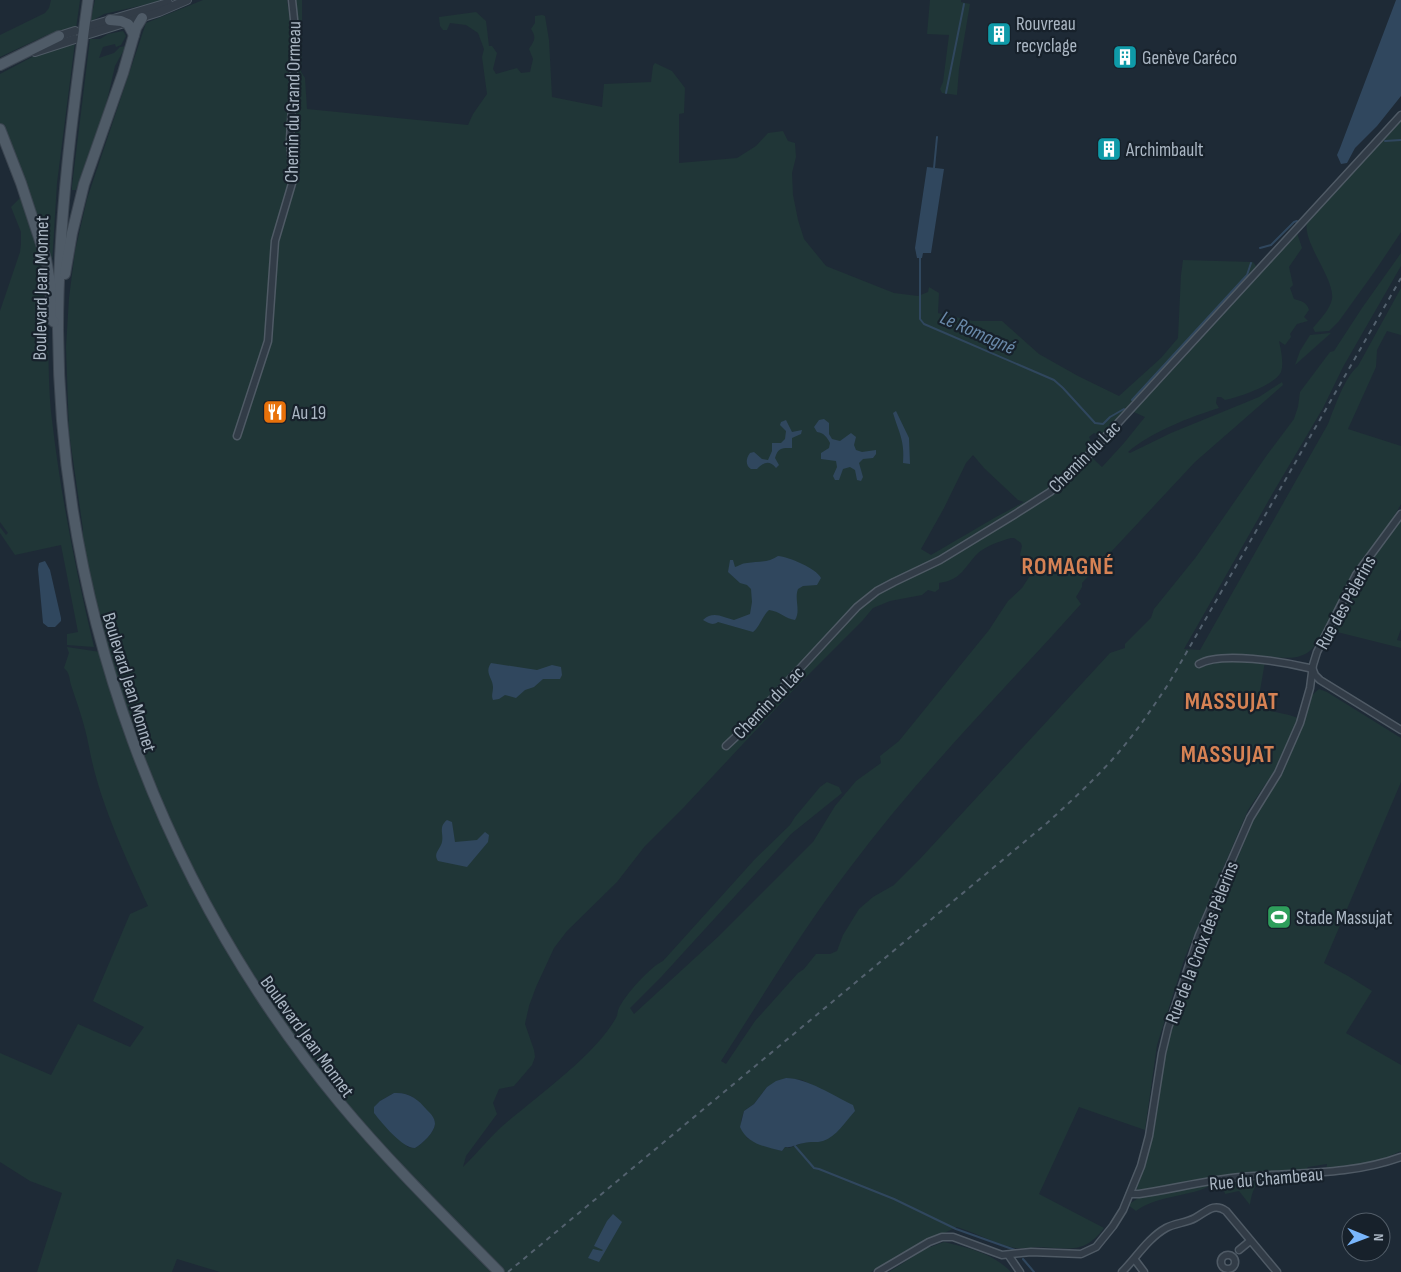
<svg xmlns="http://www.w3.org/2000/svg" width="1401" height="1272" font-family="'Sofia Sans Condensed',sans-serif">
<rect width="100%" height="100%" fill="#1e2a36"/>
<g fill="#203637" fill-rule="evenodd">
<polygon points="51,0 80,0 76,28 47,35 0,57 0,35 45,13 49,8"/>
<polygon points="95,0 166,0 104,14 90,22"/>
<path d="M203 0H287L293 43 289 108H292C296 71 300 37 296 0H302V48L301 72 305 78 307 109 468 125 473 114 487 94 482 57 484 49 478 33 466 25 450 23 447 30H443L440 26 439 17 476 12 486 21 489 46H492L497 53 493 69 496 74 517 68 521 73 530 72 533 59 529 49C534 41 537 38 531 29L535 23V16L542 15 545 16 549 40 552 97 602 107 604 84 651 82 653 66 655 63 672 71 685 88 684 113 679 114V163L737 158 756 146 768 133 783 131 788 141 795 143 796 157 792 173 793 195 798 220 804 239 826 266 894 293 918 296 928 292 929 287 939 293 938 313 973 321H1002L1039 354 1078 376 1119 396 1161 358 1178 338 1181 275 1183 260 1253 262 1256 266 1255 271 1155 379 1158 386 1297 233 1302 248 1289 267 1293 285 1290 288 1294 299C1301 301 1307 302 1309 310L1304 317 1308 321 1297 324 1290 334 1291 337 1285 345 1279 341C1281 350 1284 364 1281 372 1275 385 1239 397 1225 400L1221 397H1217L1216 403 1219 408C1190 417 1151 432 1128 452L1130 453 1171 433 1259 397 1282 382 1283 385 1195 462 1082 583V587L1076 597 1081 604C1002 692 919 775 849 869 802 930 763 996 721 1061L726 1064 755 1021 798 973 804 969 816 954H830L837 951 843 935 859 909 873 897 894 885 919 860 1110 653 1125 648V644L1151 618 1154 609 1196 557 1267 455 1294 419 1298 407 1300 392 1330 352 1334 351 1362 308 1401 253V266L1343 367 1323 408 1274 491 1184 649 1200 650 1328 424C1335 407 1344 378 1358 366L1401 288V335L1387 331 1377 350 1376 367 1348 429 1401 446V504L1395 515 1401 519V629L1397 640 1401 641V648L1325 629C1321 635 1317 643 1312 649 1301 661 1280 658 1266 656L1257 708 1289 715 1298 718 1275 770 1248 810 1185 957 1157 1045 1145 1130 1079 1107 1039 1194 1104 1228C1084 1255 1068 1248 1039 1247 1031 1247 1023 1249 1015 1248 996 1244 976 1233 957 1227L898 1255 871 1272H220L177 1259 172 1272H37L62 1193 30 1181 0 1162V1053L51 1075 78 1024 130 1047 144 1027 93 1001 130 914 148 906C125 856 99 801 89 747 85 725 78 706 71 685 69 678 70 673 64 668L69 653 67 647 107 653 82 541 83 529 69 432 66 347 69 298 75 251 87 199 146 23ZM1127 409 1145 417 1124 443 1102 467 1086 452C1090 446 1093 445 1089 437L1094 433 1101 436ZM973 455 984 468 1018 500 1024 502 996 517 931 555 921 549 944 508 966 463ZM1011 538H1014L1021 543 1022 546 1020 555 1038 570 1037 573 1031 574 1022 588 1008 601 989 630 899 741 880 756 881 763 856 781 835 806 813 842 720 935 634 1014 630 1008 662 976 777 850 791 834 842 793 839 787 827 782 820 787 795 817 790 825 755 859 663 961C651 966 625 995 619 1008 617 1011 618 1015 616 1018 594 1056 540 1094 506 1123 490 1136 478 1153 463 1167L466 1156 497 1114 493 1103 499 1089 514 1086 532 1065 535 1057 534 1050 525 1024 529 1006 536 987 554 948 567 931 617 882 645 846 685 806 799 684 863 620 873 608 890 601 922 595 928 590 935 592 939 589V583C962 580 964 567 978 553 986 546 1000 541 1011 538ZM786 1078 802 1080 822 1090V1141L805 1142 789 1148 785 1147 782 1151 763 1145 747 1138 741 1121 744 1111 754 1104 767 1087ZM394 1093C411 1092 419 1101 429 1113 432 1117 435 1119 435 1124 434 1133 423 1143 415 1148L408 1147 380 1120V1101Z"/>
<polygon points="930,0 961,0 961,2 970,4 959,69 957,95 942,93 940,89 943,82 949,35 927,34"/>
<polygon points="123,31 126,36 121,45 116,47 115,44 103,47 99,58 114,53 120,47 126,46 115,66 106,105 76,190 72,190 72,186 90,39 100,39 108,34"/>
<polygon points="75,42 57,183 52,264 9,143 0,123 0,74 34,56"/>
<path d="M1401 121V232L1375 271 1339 321 1329 331 1315 332 1313 328C1319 320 1330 310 1332 299 1335 279 1302 242 1307 222Z"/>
<path d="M20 198C59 266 43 346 52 420 61 497 76 572 94 647L67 645V634L78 632 61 545 15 555 0 533V527L6 535 8 533 0 522V311L20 252 21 244V232L11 207Z"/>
<polygon points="1331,333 1295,365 1300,351 1310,335"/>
<path d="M1319 689 1327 692 1401 738V782L1324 963 1348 976 1372 991 1346 1033 1401 1065V1151L1376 1162 1326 1171 1327 1164 1308 1167 1299 1180 1287 1183 1262 1181C1253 1185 1251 1197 1250 1205L1239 1191 1225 1194 1221 1181C1214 1183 1210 1186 1203 1189 1181 1197 1155 1197 1136 1211L1128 1205 1138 1198 1137 1188 1147 1159 1154 1132 1165 1057 1172 1028 1190 973 1253 821 1283 770 1300 731 1312 695Z"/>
<path d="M944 1242C968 1248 993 1253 1011 1272H889L925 1249Z"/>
</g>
<g fill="#30475e">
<polygon points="1396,0 1401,0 1401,96 1377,126 1355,148 1347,163 1341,164 1337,155 1340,148"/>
<polygon points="927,167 944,169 931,253 923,253 922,258 917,258 915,248"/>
<path d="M896 411 909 438 910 464 903 463C905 441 899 433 893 413Z"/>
<path d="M824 419 829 423V434L832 439 840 441 851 433 856 437 854 445 856 450 862 452 876 450V454L873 458 863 459 859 463 863 477 861 481 857 480 855 470 850 467 843 469 839 480H835L833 476 837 467 836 461 821 459V453L829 448 830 443C827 437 824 433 817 432L814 427 819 420Z"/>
<path d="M786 420 792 432 802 430 801 434 792 438V448C783 448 778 447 775 458L779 465 776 468C769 459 763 463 757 469H751C745 465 746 458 750 453L754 452 762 459 768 460 772 451V443H781L785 439 786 431 780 425 781 422Z"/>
<path d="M778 556C789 557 816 568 821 578L817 585 803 586 798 589C794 599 801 611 795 620 786 619 779 611 769 610 762 616 760 627 753 632L718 622C712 626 709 623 703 620 714 610 723 618 734 620L750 614 752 602 751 589 747 585 740 583 728 572 730 560H733L735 567C739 566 742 563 747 563 758 561 768 563 778 556Z"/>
<polygon points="45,561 50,570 61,618 61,621 55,627 48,627 43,623 38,569 39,563"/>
<path d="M491 663 537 670 552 665 561 667 562 675 560 679H543L534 687 525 690 516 698 505 695 499 699 493 700C491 695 493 693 493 687 493 678 484 673 491 663Z"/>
<path d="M447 820 452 822 455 842 477 840 485 832 489 835 488 842 467 867 438 861C433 853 440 850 442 842 444 834 438 827 447 820Z"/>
<path d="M786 1078C807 1078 834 1096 853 1105L855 1111C846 1121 836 1137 823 1141 817 1143 810 1141 804 1143 796 1144 792 1148 785 1147L782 1151C766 1147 747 1144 740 1127L744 1111 754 1104 767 1087 776 1081Z"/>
<path d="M394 1093C409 1092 418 1099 427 1110 431 1114 435 1118 435 1124 434 1133 423 1143 415 1148 402 1148 382 1123 374 1113V1107L380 1101Z"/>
<polygon points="613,1214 622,1222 599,1262 588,1258 593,1249 602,1251 603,1250 594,1246 607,1221"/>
</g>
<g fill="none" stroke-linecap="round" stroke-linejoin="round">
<g stroke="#30475e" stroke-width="2">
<polyline points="946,93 964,4"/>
<polyline points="1385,141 1401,140"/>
<polyline points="934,168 937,137"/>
<polyline points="1260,248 1271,245 1294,222 1297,221"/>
<polyline points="920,257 920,319 924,324 1054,380 1063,388 1095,423 1103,424 1110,417 1124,409"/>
<polyline points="1132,400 1247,275 1251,263"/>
<polyline points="795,1146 814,1168 819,1169 894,1199 956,1229 1015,1250"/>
<polyline points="1023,1259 1034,1272"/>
</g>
<defs>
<g id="minor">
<polyline points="237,436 268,341 275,241 293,180 290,140 296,38 292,0"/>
<path d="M1199 664C1221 651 1284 662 1309 668L1313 670 1315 675 1320 680 1401 730"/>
<polyline points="726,746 743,730 857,607 877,591 894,582 940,560 1017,513 1050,492 1073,472 1401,115"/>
<path d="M1130 1194H1139C1173 1189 1207 1180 1241 1177 1295 1172 1349 1176 1401 1157"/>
<polyline points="1239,1250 1250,1241"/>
<circle cx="1228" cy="1262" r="7"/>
<polyline points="1009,1256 1020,1272"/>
<polyline points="1135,1260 1144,1272"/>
<polyline points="878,1272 929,1242 942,1237 953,1237 1002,1255 1031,1252 1081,1254 1096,1247 1113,1226 1123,1210 1141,1166 1149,1136 1162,1053 1168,1028 1199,935 1250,818 1278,773 1300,723 1310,688 1313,665 1317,652 1356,575 1401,514"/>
<path d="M1122 1272C1136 1258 1148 1238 1166 1228 1175 1223 1186 1223 1195 1218 1206 1212 1214 1202 1226 1211L1277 1272"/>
</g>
<g id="tertiary">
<polyline points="90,26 168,3"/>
<polyline points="89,34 159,12 187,0"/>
<polyline points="56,37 75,31"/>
<polyline points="35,52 75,39"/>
</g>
<g id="primary">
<path d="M88 0C73 109 58 219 58 330 60 610 161 887 340 1103 389 1162 445 1217 499 1272"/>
<polyline points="110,20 121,21 128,24 134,35"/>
<polyline points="0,65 59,36"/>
<polyline points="0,129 21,183 46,259 50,282 51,319 54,322"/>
<polyline points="65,274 72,233 84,184 123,73 136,28 142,18"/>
</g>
</defs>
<use href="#minor" stroke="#4f5a65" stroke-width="9"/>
<use href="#tertiary" stroke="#4f5a65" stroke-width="10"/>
<use href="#primary" stroke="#3b4550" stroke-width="12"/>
<use href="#minor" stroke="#323c47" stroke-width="6"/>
<use href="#tertiary" stroke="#323c47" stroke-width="8"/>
<use href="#primary" stroke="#4f5b67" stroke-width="10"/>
<path stroke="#53616e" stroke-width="2" stroke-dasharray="5 5" stroke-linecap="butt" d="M508 1272 1047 823C1069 803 1091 783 1111 761 1133 737 1151 710 1169 683L1401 278"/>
</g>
<defs>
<symbol id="building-square" viewBox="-11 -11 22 22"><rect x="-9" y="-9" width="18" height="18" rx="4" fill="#0f9aa8" stroke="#17212b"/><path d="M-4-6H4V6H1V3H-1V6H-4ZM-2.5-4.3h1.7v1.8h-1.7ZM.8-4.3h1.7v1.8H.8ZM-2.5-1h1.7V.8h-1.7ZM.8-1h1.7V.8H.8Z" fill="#fff"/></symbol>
<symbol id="restaurant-square" viewBox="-11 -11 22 22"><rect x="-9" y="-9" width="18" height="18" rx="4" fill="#e8710a" stroke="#17212b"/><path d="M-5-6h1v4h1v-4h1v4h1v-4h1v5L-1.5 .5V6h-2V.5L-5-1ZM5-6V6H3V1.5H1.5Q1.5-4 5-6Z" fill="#fff"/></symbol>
<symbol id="stadium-square" viewBox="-11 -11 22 22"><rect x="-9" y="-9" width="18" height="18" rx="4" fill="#2e9e5b" stroke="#17212b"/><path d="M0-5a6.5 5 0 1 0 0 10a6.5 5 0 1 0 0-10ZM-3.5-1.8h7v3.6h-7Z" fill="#fff"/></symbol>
</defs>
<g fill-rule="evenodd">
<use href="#building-square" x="985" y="20" width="28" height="28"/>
<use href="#building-square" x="1111" y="43" width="28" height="28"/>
<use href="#building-square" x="1095" y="135" width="28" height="28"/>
<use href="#restaurant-square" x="261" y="398" width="28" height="28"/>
<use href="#stadium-square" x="1265" y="903" width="28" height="28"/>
</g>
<g text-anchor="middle" stroke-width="4.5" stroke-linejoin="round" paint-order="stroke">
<g font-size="19" fill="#abb7c4" stroke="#17212b" text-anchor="start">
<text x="1016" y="30">Rouvreau<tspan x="1016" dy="22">recyclage</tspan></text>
<text x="1142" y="64">Genève Caréco</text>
<text x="1126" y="156">Archimbault</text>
<text x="292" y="419">Au 19</text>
<text x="1296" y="924">Stade Massujat</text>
</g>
<g font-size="19" fill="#abb7c4" stroke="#17212b">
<text transform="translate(292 102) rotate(-89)" y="7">Chemin du Grand Ormeau</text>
<text transform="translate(40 288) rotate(-89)" y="7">Boulevard Jean Monnet</text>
<text transform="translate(1084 456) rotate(-45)" y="7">Chemin du Lac</text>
<text transform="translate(1345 602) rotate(-61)" y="7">Rue des Pèlerins</text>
<text transform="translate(130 682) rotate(73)" y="7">Boulevard Jean Monnet</text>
<text transform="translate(768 702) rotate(-46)" y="7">Chemin du Lac</text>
<text transform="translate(1201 942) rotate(-69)" y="7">Rue de la Croix des Pèlerins</text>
<text transform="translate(308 1036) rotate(54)" y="7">Boulevard Jean Monnet</text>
<text transform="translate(1266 1178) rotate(-5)" y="7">Rue du Chambeau</text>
</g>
<g font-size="20" font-style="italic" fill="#6a8aaa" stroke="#17212b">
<text transform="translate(978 332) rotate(24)" y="7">Le Romagné</text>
</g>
<g font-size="24" font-weight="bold" letter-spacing="1" fill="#d68254" stroke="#17212b">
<text x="1068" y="574">ROMAGNÉ</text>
<text x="1232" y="709">MASSUJAT</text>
<text x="1228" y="762">MASSUJAT</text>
</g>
</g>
<g transform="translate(1366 1237) rotate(91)"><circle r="24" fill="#17212b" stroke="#525d68"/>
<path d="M0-4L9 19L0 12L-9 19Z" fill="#79b6fc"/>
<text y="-8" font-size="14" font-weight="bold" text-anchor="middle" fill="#abb7c4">N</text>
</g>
</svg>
